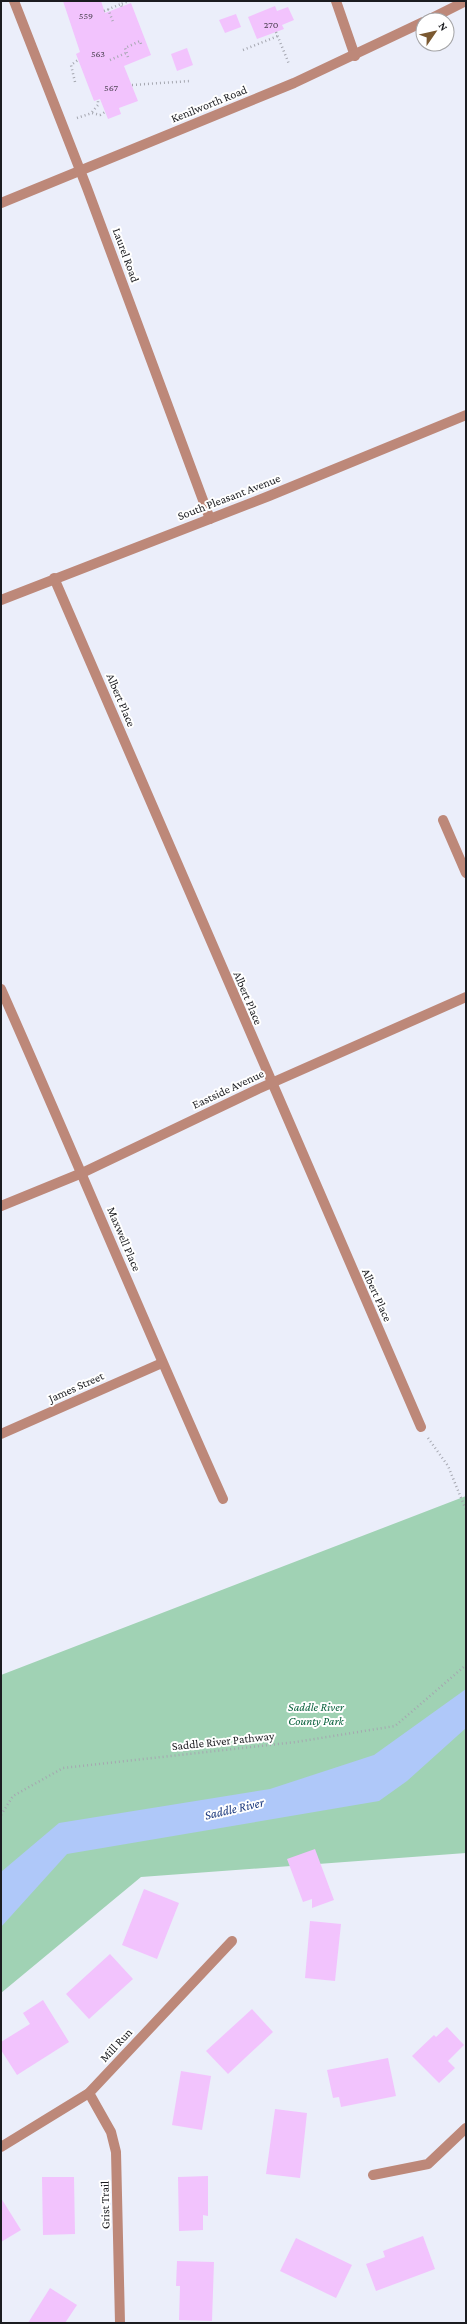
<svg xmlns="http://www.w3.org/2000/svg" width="467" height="2324" font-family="'Crimson Pro',serif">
<rect width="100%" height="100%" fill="#ebeefa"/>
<polygon fill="#a0d2b4" points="466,1496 466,1853 141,1877 1,1993 1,1675"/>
<polygon fill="#afc8f9" points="466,1689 466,1728 407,1781 379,1801 67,1854 1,1927 1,1872 59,1823 270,1789 374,1755"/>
<g fill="#f2c3fd">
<polygon points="63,1 101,1 105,13 131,3 151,55 124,66 138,101 119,108 121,114 108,119 100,99 94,101 76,54 80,52"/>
<polygon points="275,6 277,11 288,7 294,20 282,25 284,29 257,39 248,17"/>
<polygon points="236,14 241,27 225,33 219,20"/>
<polygon points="187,48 193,65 177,71 171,54"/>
<polygon points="315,1849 334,1900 312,1908 312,1899 303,1902 287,1859"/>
<polygon points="144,1889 179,1903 157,1959 122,1945"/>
<polygon points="310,1921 341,1924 335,1981 305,1978"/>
<polygon points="110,1954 133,1979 89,2019 66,1994"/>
<polygon points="43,2000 69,2042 17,2075 1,2050 1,2042 30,2024 23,2013"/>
<polygon points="252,2009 273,2032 228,2074 206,2051"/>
<polygon points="447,2027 464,2045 448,2061 455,2068 439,2083 412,2056 434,2035 436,2037"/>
<polygon points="388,2058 396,2096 341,2107 339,2097 333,2098 327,2070"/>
<polygon points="181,2071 211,2076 202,2130 172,2125"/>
<polygon points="275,2109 307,2113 300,2178 266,2174"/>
<polygon points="208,2176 208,2216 203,2215 203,2230 179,2231 178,2177"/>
<polygon points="42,2177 74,2177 75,2234 43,2235"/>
<polygon points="1,2198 21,2230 1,2242"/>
<polygon points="423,2236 435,2269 376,2291 366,2264 385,2257 383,2251"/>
<polygon points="296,2238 352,2265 336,2298 280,2271"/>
<polygon points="177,2261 214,2262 212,2321 179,2320 180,2286 176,2286"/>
<polygon points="50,2288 77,2305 65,2323 28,2323"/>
</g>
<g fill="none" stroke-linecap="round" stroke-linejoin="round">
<g stroke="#a5a7b0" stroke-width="2.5" stroke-dasharray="1 3" stroke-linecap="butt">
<polyline points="120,1 121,4 129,1"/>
<polyline points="108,9 113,22"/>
<polyline points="104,11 121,4 122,7"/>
<polyline points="276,32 289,64"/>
<polyline points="243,50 278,36"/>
<polyline points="128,57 125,48 140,41 141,44"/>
<polyline points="110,60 126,53"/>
<polyline points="75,82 71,65 78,60"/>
<polyline points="132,85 190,81"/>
<polyline points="92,112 98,105 98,99"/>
<polyline points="77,118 92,113 100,115 105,112"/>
<polyline points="428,1438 448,1466 466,1510"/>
<polyline points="1,1815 13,1796 63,1768 296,1742 395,1726 466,1665"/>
</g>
<g stroke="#bd8879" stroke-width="10">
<polyline points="14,1 87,188 210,519"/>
<polyline points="336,1 355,56"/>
<polyline points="428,20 466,1"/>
<polyline points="1,203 294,83 423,22"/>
<polyline points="54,578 421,1427"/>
<polyline points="1,600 269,496 466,415"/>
<polyline points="443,820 466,873"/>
<path d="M1 989C76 1158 147 1330 223 1499"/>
<polyline points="1,1206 82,1173 258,1089 466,997"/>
<polyline points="1,1434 162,1363"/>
<polyline points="89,2093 111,2132 116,2152 120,2323"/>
<polyline points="1,2147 89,2093 232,1941"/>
<polyline points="373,2175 428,2164 466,2128"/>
</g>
</g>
<g text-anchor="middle" stroke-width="4" stroke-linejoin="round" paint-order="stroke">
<g font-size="10" fill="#514657">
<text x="86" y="19">559</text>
<text x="271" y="28">270</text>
<text x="98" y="57">563</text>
<text x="111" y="91">567</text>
</g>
<g font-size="12" fill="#1b1c20" stroke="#fff">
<text transform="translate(209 104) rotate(-22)" y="4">Kenilworth Road</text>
<text transform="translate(126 255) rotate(70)" y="4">Laurel Road</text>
<text transform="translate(229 497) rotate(-21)" y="4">South Pleasant Avenue</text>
<text transform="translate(121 700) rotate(67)" y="4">Albert Place</text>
<text transform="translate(248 998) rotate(67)" y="4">Albert Place</text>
<text transform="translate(228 1089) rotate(-25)" y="4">Eastside Avenue</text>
<text transform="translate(124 1239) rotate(67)" y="4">Maxwell Place</text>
<text transform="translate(377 1295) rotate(66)" y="4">Albert Place</text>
<text transform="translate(76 1387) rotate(-24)" y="4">James Street</text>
<text transform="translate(223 1741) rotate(-6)" y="4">Saddle River Pathway</text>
<text transform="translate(116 2045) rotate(-47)" y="4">Mill Run</text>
<text transform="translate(105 2205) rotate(-91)" y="4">Grist Trail</text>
</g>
<g font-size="12" font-style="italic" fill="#0b633e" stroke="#fff">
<text x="316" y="1711">Saddle River<tspan x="316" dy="14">County Park</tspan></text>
</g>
<g font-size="13" font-style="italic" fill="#1a387d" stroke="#fff">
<text transform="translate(234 1808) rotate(-13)" y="5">Saddle River</text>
</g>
</g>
<rect width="467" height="2324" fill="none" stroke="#1b1c20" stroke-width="4"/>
<g transform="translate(435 32) rotate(56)"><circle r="19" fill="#ffffff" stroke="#a4a4a6"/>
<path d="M0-3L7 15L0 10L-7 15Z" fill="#7b5931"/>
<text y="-6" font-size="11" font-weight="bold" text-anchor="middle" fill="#1b1c20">N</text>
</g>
</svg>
